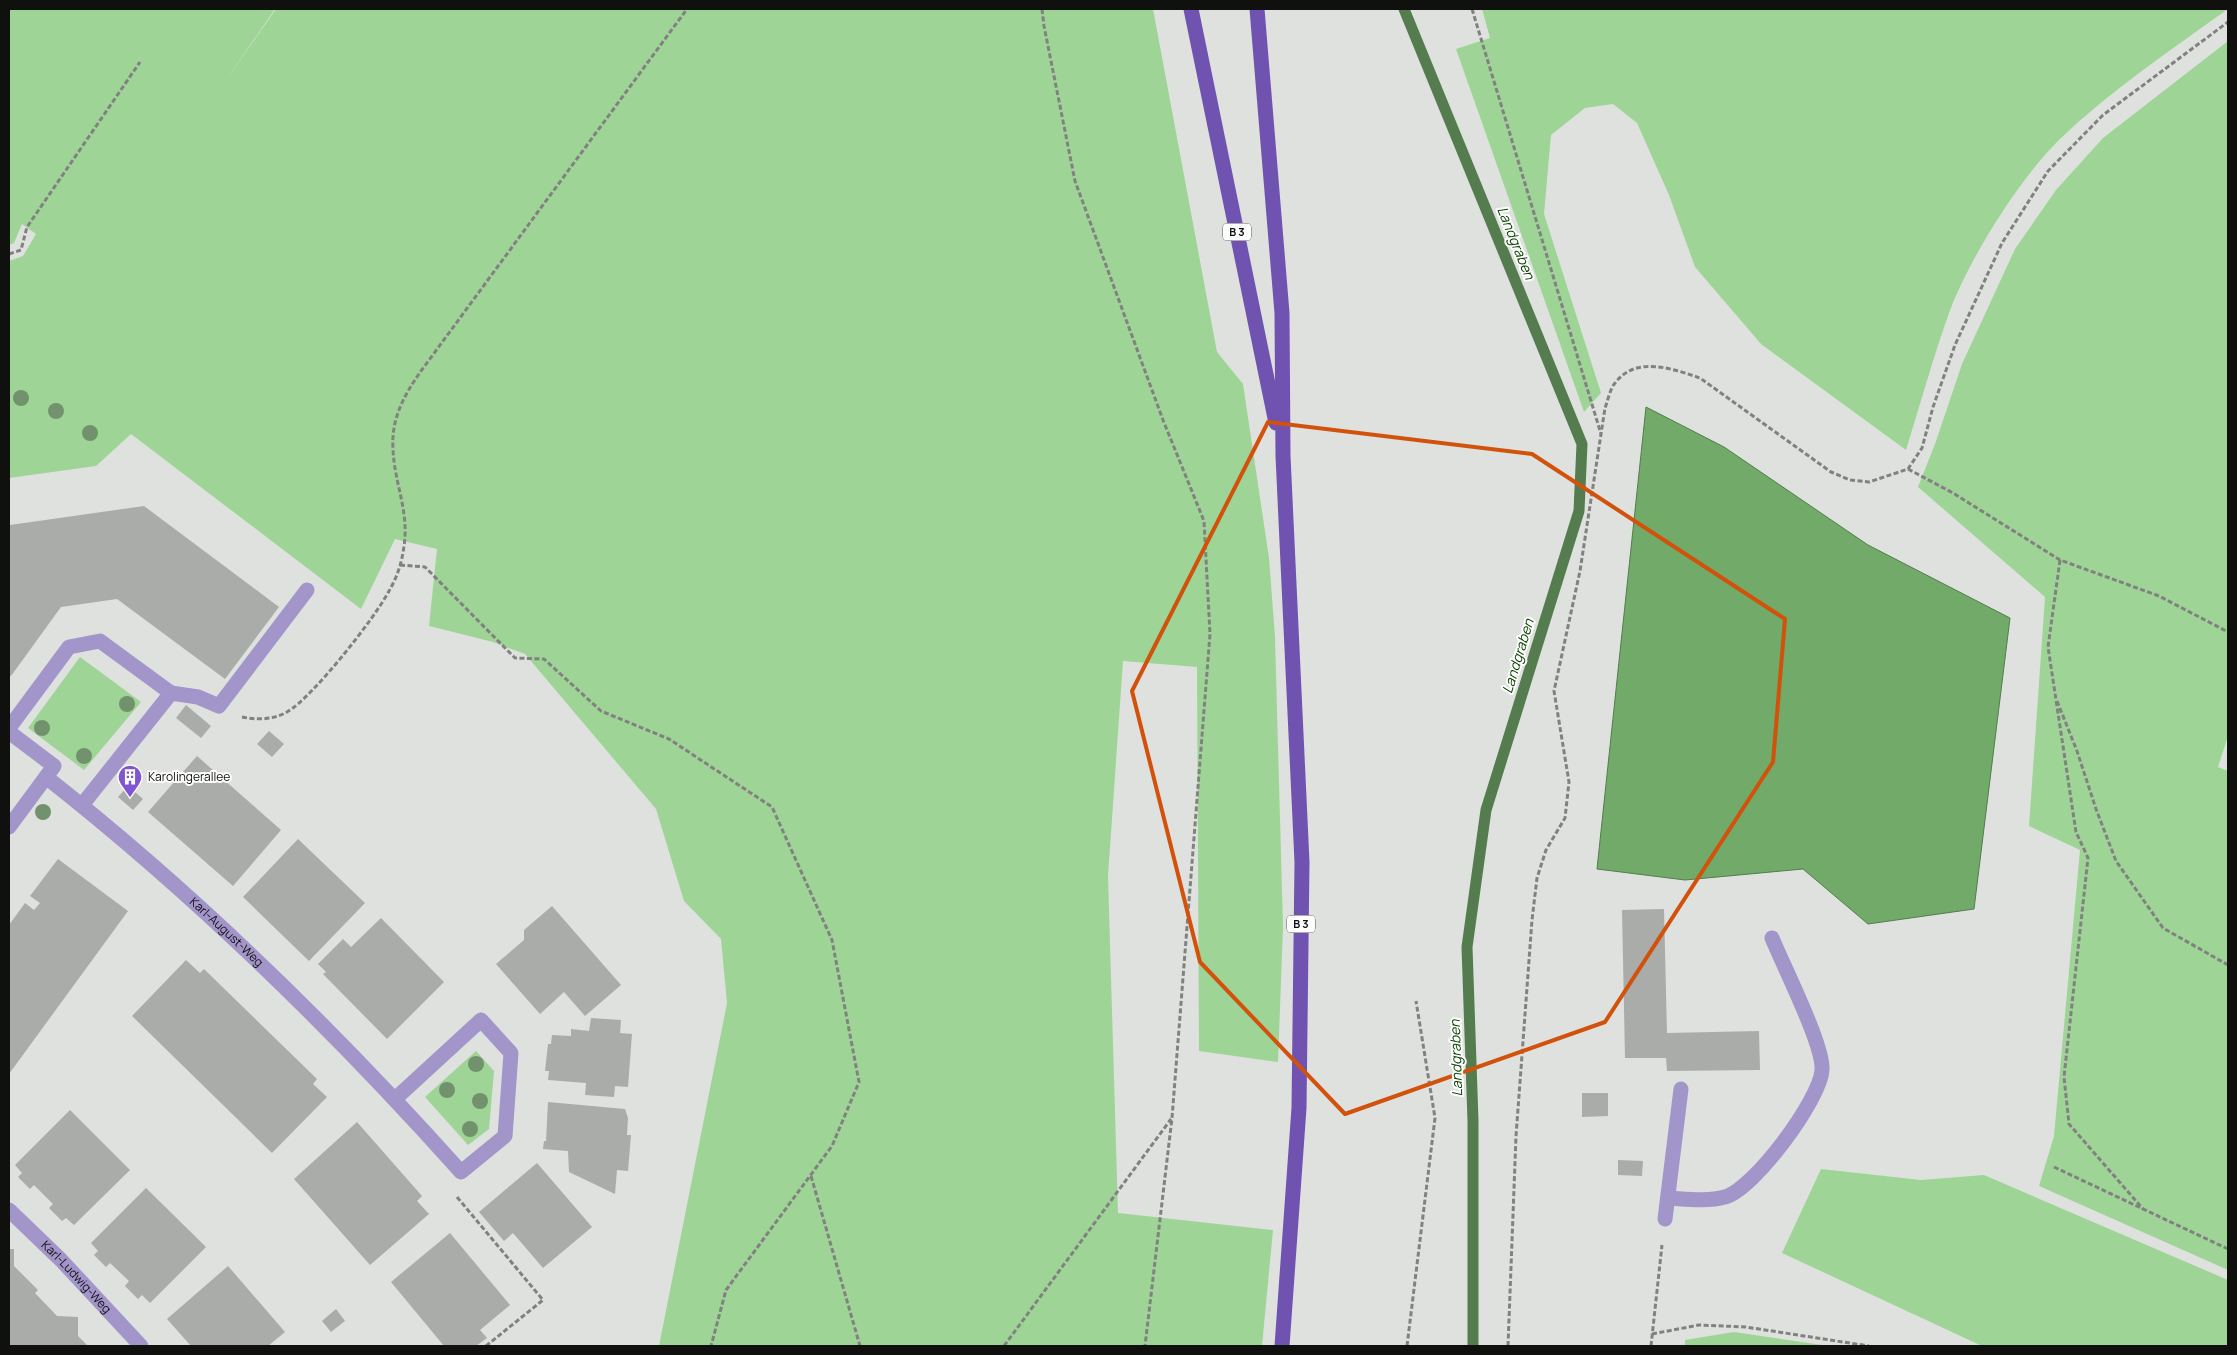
<svg xmlns="http://www.w3.org/2000/svg" width="2237" height="1355" font-family="Manrope,sans-serif">
<rect width="100%" height="100%" fill="#dee1de"/>
<g fill="#9fd497">
<polygon points="9,9 275,9 224,83 276,9 1153,9 1217,352 1243,384 1269,558 1275,637 1283,927 1278,1062 1199,1051 1197,667 1123,661 1108,876 1118,1213 1273,1230 1262,1346 659,1346 727,1003 721,939 684,901 656,809 525,654 493,642 429,626 437,549 395,539 361,609 131,434 96,466 9,478 9,261 23,256 36,234 22,224 14,243 9,245"/>
<path d="M1482 9H2228C2171 50 2111 90 2060 139 2019 179 1969 259 1949 313 1933 358 1920 405 1906 450L1761 344 1695 267 1669 195 1637 123 1613 104 1585 108 1551 135 1544 214 1601 393 1584 412 1456 49 1490 38Z"/>
<polygon points="2228,41 2228,736 2218,767 2228,771 2228,1270 2039,1186 2054,1136 2080,850 2029,826 2045,597 1918,487 1935,444 1962,364 2015,249 2056,190 2103,138"/>
<polygon points="80,657 141,702 84,770 28,728"/>
<polygon points="476,1051 494,1071 489,1129 468,1145 425,1097"/>
<polygon points="1821,1169 1921,1180 1984,1175 2228,1280 2228,1346 1982,1346 1782,1253"/>
<polygon points="1734,1332 1829,1346 1685,1346 1685,1340"/>
</g>
<polygon fill="#71aa69" stroke="#547c4e" points="1646,407 1724,447 1868,545 2010,618 1974,909 1868,924 1803,869 1685,880 1597,869"/>
<g fill="none" stroke-linecap="round" stroke-linejoin="round">
<polyline stroke="#547c4e" stroke-width="11" points="1404,9 1582,444 1579,511 1486,810 1467,947 1473,1121 1473,1346"/>
</g>
<g fill="#a9aca8">
<polygon points="144,506 279,607 225,679 117,599 61,607 11,676 9,675 10,525"/>
<polygon points="186,705 211,726 201,738 176,718"/>
<polygon points="269,731 284,744 272,757 257,744"/>
<polygon points="197,756 281,830 233,886 148,812"/>
<polygon points="128,786 143,799 133,810 118,797"/>
<polygon points="298,839 365,903 309,961 243,897"/>
<polygon points="58,859 128,911 9,1074 9,925 25,903 34,910 40,903 30,896"/>
<polygon points="552,906 621,985 585,1016 564,992 540,1014 496,964 524,940 524,930"/>
<polygon points="1664,909 1667,1033 1759,1031 1760,1070 1667,1071 1666,1058 1625,1058 1622,910"/>
<polygon points="381,918 444,982 387,1039 323,974 326,972 318,964 343,939 351,947"/>
<polygon points="186,960 200,973 204,969 317,1079 313,1084 327,1097 272,1153 132,1016"/>
<polygon points="591,1018 621,1020 620,1033 632,1034 628,1087 615,1086 614,1097 585,1095 586,1083 548,1080 549,1071 545,1071 548,1044 551,1044 552,1035 571,1036 571,1029 589,1031"/>
<polygon points="1582,1093 1608,1093 1608,1116 1582,1117"/>
<polygon points="548,1102 625,1109 628,1118 627,1135 631,1135 628,1171 617,1170 615,1194 569,1172 568,1151 543,1149 544,1141 546,1141"/>
<polygon points="70,1110 130,1170 74,1225 66,1218 62,1221 49,1208 53,1204 34,1185 30,1189 18,1177 22,1173 15,1165"/>
<polygon points="357,1122 422,1196 417,1201 429,1214 370,1265 294,1179"/>
<polygon points="1618,1160 1643,1161 1642,1176 1618,1175"/>
<polygon points="537,1163 592,1227 543,1268 513,1233 504,1241 479,1212"/>
<polygon points="146,1188 206,1247 150,1303 142,1295 138,1299 125,1286 129,1281 110,1263 106,1267 94,1255 98,1251 91,1243"/>
<polygon points="450,1233 510,1305 480,1330 487,1338 476,1346 444,1346 391,1282"/>
<polygon points="9,1249 14,1249 14,1266 38,1290 35,1293 57,1316 78,1317 78,1336 88,1346 9,1346"/>
<polygon points="228,1266 285,1332 268,1346 191,1346 167,1319"/>
<polygon points="336,1309 345,1321 331,1332 322,1321"/>
</g>
<g fill="none" stroke-linecap="round" stroke-linejoin="round">
<g stroke="#818280" stroke-width="3" stroke-dasharray="5 2.5" stroke-linecap="butt">
<polyline points="1042,9 1044,26 1075,181 1163,420 1204,521 1210,634 1172,1118 1145,1346"/>
<polyline points="1472,9 1601,434"/>
<polyline points="9,254 21,250 27,227 140,62"/>
<polyline points="1908,469 1953,493 2060,560 2159,596 2228,632"/>
<polyline points="2060,560 2048,647 2076,832 2088,858 2064,1077 2069,1124 2143,1209"/>
<polyline points="400,565 425,567 515,658 544,659 601,711 669,739 772,807 832,940 859,1082 832,1146 726,1290 711,1346"/>
<polyline points="2057,701 2077,751 2096,809 2116,861 2163,928 2228,965"/>
<path d="M242 717C257 720 273 720 287 712 312 698 375 618 389 591 396 579 401 566 403 552 411 513 394 485 393 448 391 418 405 394 421 371L687 9"/>
<polyline points="2054,1167 2228,1249"/>
<polyline points="811,1176 860,1346"/>
<polyline points="457,1197 543,1300 486,1346"/>
<polyline points="1652,1334 1699,1325 1746,1327 1869,1346"/>
<polyline points="1004,1346 1171,1119"/>
<polyline points="1407,1346 1435,1118 1416,1001"/>
<path d="M1508 1346 1516 1136 1532 920 1537 878 1546 850 1565 818 1569 782 1554 691 1580 571 1605 408C1608 400 1610 389 1615 383 1636 355 1673 369 1700 378L1831 472 1850 480 1869 482 1908 469 1922 448 1933 407 1955 345 2002 243 2048 171 2103 115 2228 22"/>
<polyline points="1651,1346 1662,1245"/>
</g>
<g stroke="#a295c9" stroke-width="15">
<polyline points="171,693 198,697 219,706 307,590"/>
<path d="M1668 1198C1686 1199 1707 1202 1725 1197 1754 1189 1820 1100 1822 1070 1824 1046 1783 965 1772 938"/>
<polyline points="1665,1219 1681,1089"/>
</g>
<g stroke="#a295c9" stroke-width="15">
<polyline points="9,728 69,647 100,641 171,693 82,805"/>
<polyline points="9,732 54,766 9,827"/>
<path id="s1" d="M46 777C196 895 333 1029 461 1172L505 1136 511 1053 481 1020 395 1099"/>
<path id="s2" d="M9 1210 61 1260 141 1346"/>
</g>
<g stroke="#7052b0" stroke-width="15">
<polyline points="1191,9 1276,423"/>
<polyline points="1257,9 1282,313 1283,456 1302,862 1299,1108 1282,1346"/>
</g>
</g>
<g fill="#71926c">
<circle cx="21" cy="398" r="8"/>
<circle cx="56" cy="411" r="8"/>
<circle cx="90" cy="433" r="8"/>
<circle cx="127" cy="704" r="8"/>
<circle cx="42" cy="728" r="8"/>
<circle cx="84" cy="756" r="8"/>
<circle cx="43" cy="812" r="8"/>
<circle cx="476" cy="1064" r="8"/>
<circle cx="447" cy="1090" r="8"/>
<circle cx="480" cy="1101" r="8"/>
<circle cx="470" cy="1129" r="8"/>
</g>
<path fill="none" stroke="#d2520c" stroke-width="4" stroke-linejoin="round" d="M1268 422 1532 454 1785 619 1773 762 1605 1022 1345 1114 1200 962 1132 691Z"/>
<defs>
<symbol id="building-pin" viewBox="-11 -11 22 30"><path d="M0 17L-7.5 6A9.5 9.5 0 1 1 7.5 6Z" fill="#8056d0" stroke="#fff"/><path d="M-4-6H4V6H1V3H-1V6H-4ZM-2.5-4.3h1.7v1.8h-1.7ZM.8-4.3h1.7v1.8H.8ZM-2.5-1h1.7V.8h-1.7ZM.8-1h1.7V.8H.8Z" fill="#fff"/></symbol>
</defs>
<g fill-rule="evenodd">
<use href="#building-pin" x="116" y="763" width="28" height="38"/>
</g>
<g text-anchor="middle" stroke-width="4" stroke-linejoin="round" paint-order="stroke">
<g fill="#fff" stroke="#585857" stroke-width="1">
<rect x="1223" y="223.5" width="28" height="17" rx="4"/>
<rect x="1287" y="915.5" width="28" height="17" rx="4"/>
</g>
<g font-size="11" font-weight="bold" fill="#10100f">
<text x="1237" y="236">B 3</text>
<text x="1301" y="928">B 3</text>
</g>
<g font-size="12" fill="#10100f" stroke="#fff" text-anchor="start">
<text x="148" y="781">Karolingerallee</text>
</g>
<g font-size="12" fill="#10100f" stroke="#fff">
<text dy="4" stroke="none"><textPath href="#s1" startOffset="238">Karl-August-Weg</textPath></text>
<text dy="4" stroke="none"><textPath href="#s2" startOffset="95">Karl-Ludwig-Weg</textPath></text>
</g>
<g font-size="14" font-style="italic" fill="#0b4602" stroke="#fff">
<text transform="translate(1516 243) rotate(68)" y="5">Landgraben</text>
<text transform="translate(1518 656) rotate(-73)" y="5">Landgraben</text>
<text transform="translate(1456 1058) rotate(-92)" y="5">Landgraben</text>
</g>
</g>
<rect width="2237" height="1355" fill="none" stroke="#10100f" stroke-width="20"/>
</svg>
